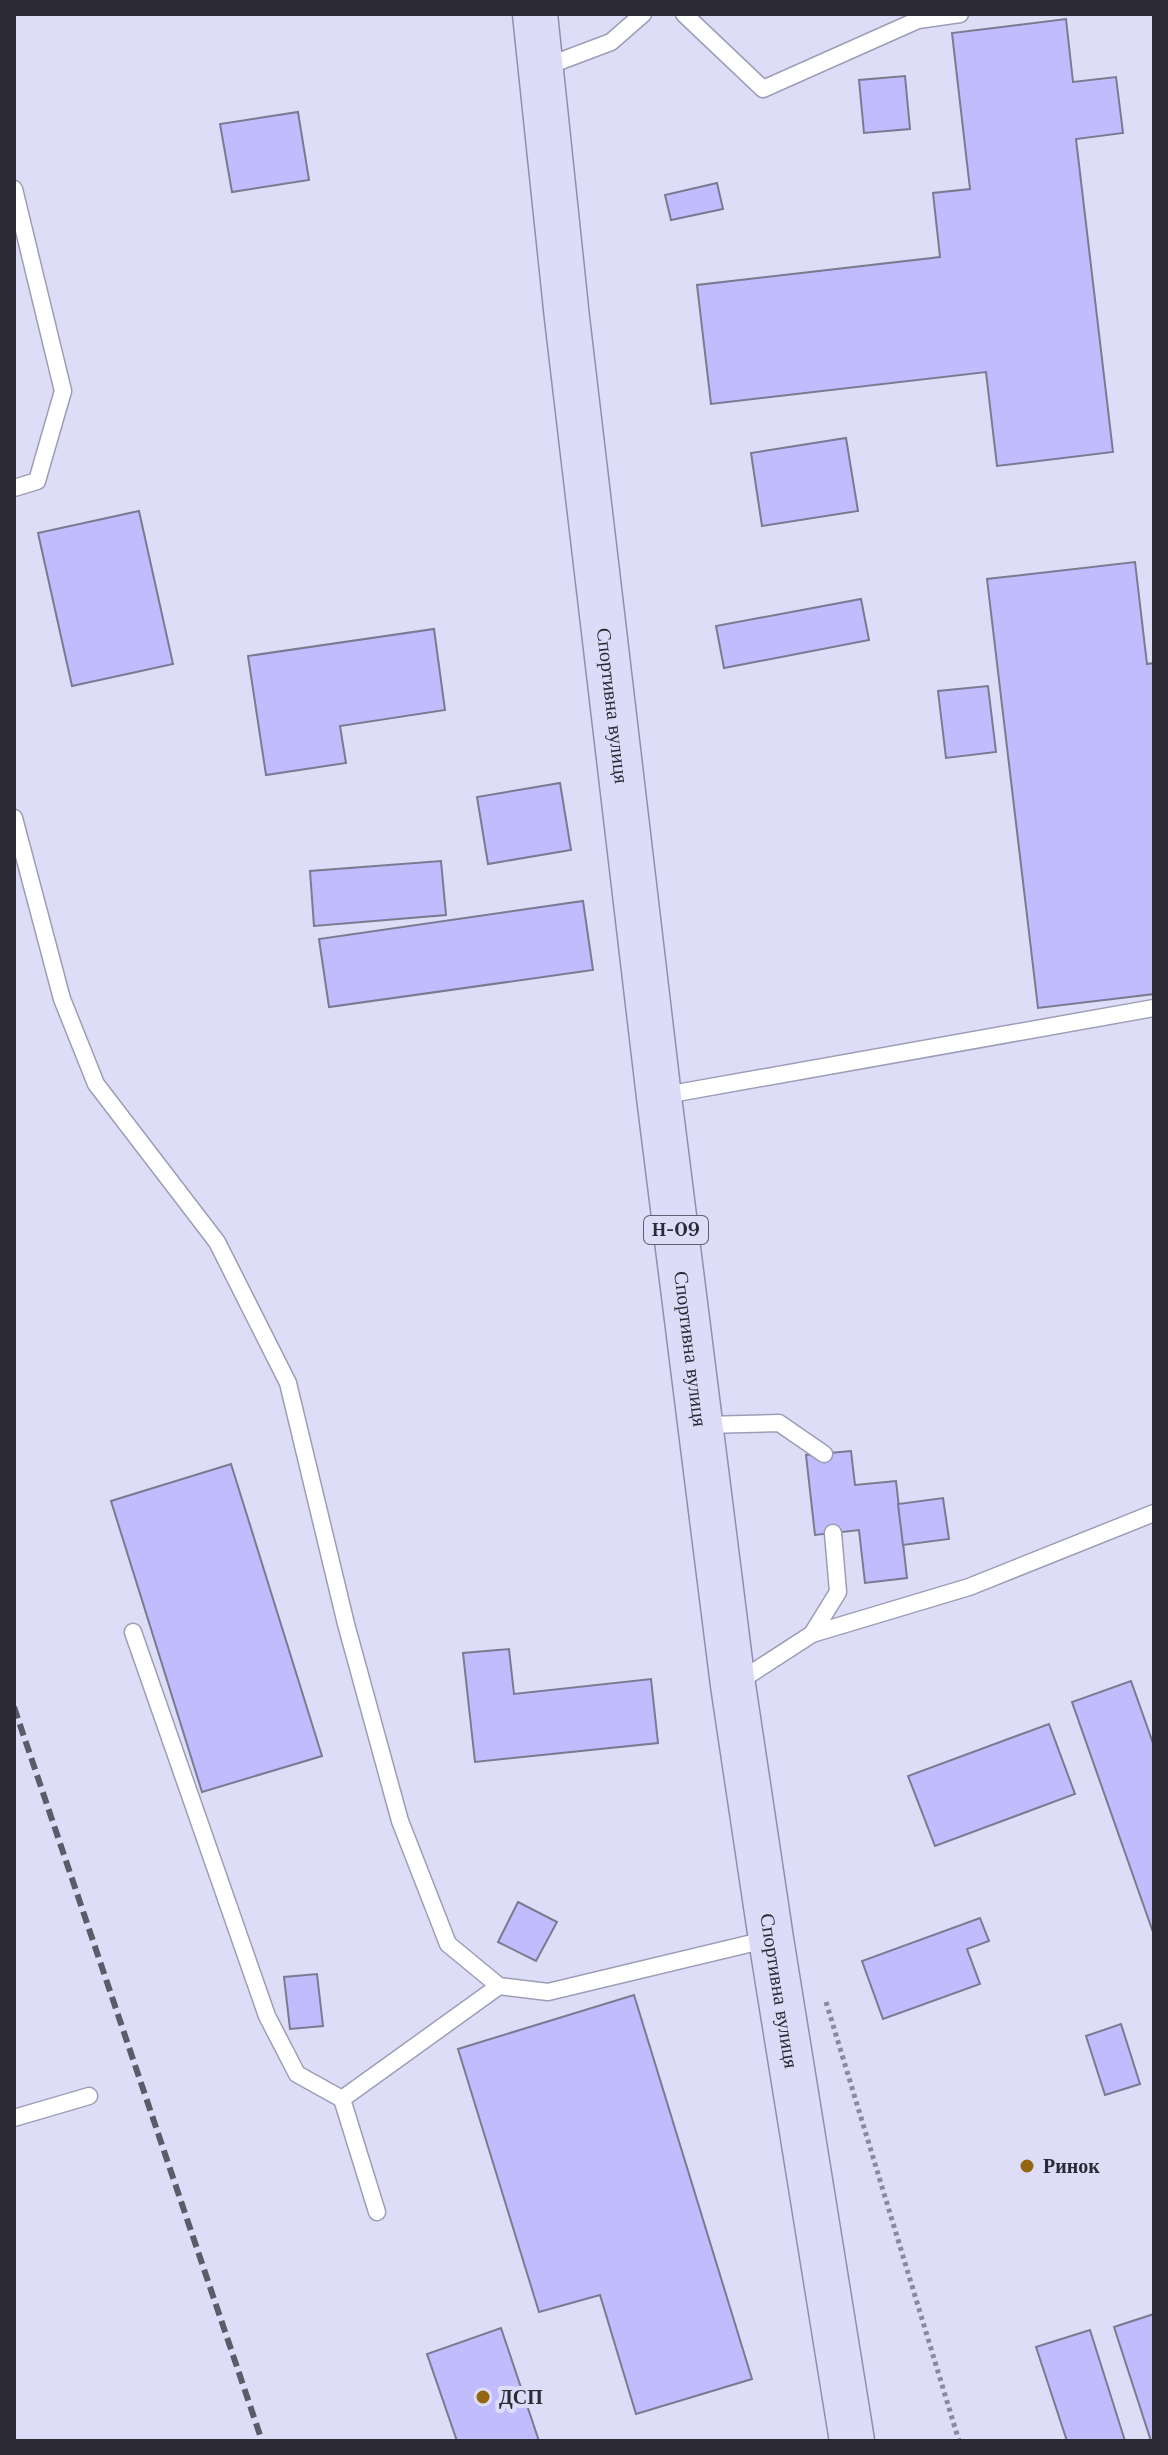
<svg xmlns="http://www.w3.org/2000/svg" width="1168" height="2455" font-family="'Libre Baskerville',serif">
<rect width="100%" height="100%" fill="#deddf8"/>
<g fill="#c0bcfe" stroke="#7a7a91" stroke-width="2">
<polygon points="1066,19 1073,82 1116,77 1123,133 1076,139 1113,452 997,466 986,372 711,404 697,285 940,257 933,193 970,189 952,33"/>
<polygon points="905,76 910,129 864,133 859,80"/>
<polygon points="298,112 309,180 232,192 220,124"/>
<polygon points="717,183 723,209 671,220 665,195"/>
<polygon points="846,438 858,511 762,526 751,453"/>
<polygon points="139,511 173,664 72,686 38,533"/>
<polygon points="1135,562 1147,664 1154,663 1154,994 1038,1008 987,579"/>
<polygon points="861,599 869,640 724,668 716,626"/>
<polygon points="434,629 445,710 340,726 346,763 266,775 248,656"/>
<polygon points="988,686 996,752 946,758 938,691"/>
<polygon points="560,783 571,850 488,864 477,797"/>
<polygon points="441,861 446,915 314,926 310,871"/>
<polygon points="583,901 593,970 329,1007 319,939"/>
<polygon points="851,1451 855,1485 896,1481 907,1578 865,1583 859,1530 815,1535 806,1455"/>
<polygon points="231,1464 322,1756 202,1792 111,1501"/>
<polygon points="943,1498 949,1539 903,1545 898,1504"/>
<polygon points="509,1649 514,1694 651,1679 658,1743 475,1762 463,1653"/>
<polygon points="1131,1681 1154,1746 1154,1935 1072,1702"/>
<polygon points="1049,1724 1075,1794 935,1846 908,1776"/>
<polygon points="518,1902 557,1922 536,1961 498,1942"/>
<polygon points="980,1918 989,1941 967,1949 980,1984 883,2019 862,1961"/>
<polygon points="317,1974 323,2026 290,2029 284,1977"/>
<polygon points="634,1995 752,2379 636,2414 600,2295 539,2312 458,2049"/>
<polygon points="1121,2024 1140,2084 1105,2095 1086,2036"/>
<polygon points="1154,2314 1154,2441 1151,2441 1114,2327"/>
<polygon points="501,2328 539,2441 457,2441 427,2354"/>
<polygon points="1090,2330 1125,2441 1067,2441 1036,2347"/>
</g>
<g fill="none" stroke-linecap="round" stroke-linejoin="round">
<defs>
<g id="lane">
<polyline points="684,14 763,89 918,20 960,14"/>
<polyline points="542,68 611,42 643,14"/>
<polyline points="14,189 63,391 37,481 14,488"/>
<polyline points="14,818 62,999 96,1084 217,1242 288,1383 346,1624 400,1821 448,1944 499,1986 548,1992 769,1939"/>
<polyline points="660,1096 1154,1008"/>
<polyline points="703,1425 779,1423 824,1454"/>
<polyline points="133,1632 267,2016 297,2074 342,2099 499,1986"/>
<polyline points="812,1634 969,1587 1154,1513"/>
<polyline points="738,1682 812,1634 838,1592 833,1533"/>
<polyline points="342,2099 377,2212"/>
<polyline points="14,2118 89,2096"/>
</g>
<g id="primary">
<path id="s1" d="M535 14 567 318 659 1097 733 1685 771 1939 852 2441"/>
</g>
</defs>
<use href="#lane" stroke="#9d9db6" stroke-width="19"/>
<use href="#primary" stroke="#8f8eb0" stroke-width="47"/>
<polyline stroke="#8b8a9d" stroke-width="5" stroke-dasharray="4 4" stroke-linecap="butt" points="826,2002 959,2441"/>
<use href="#lane" stroke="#fff" stroke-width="16"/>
<use href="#primary" stroke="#dcdcf8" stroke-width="44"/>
<polyline stroke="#5c5b6a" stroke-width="6" stroke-dasharray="12 6" stroke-linecap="butt" points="14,1707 262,2441"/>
</g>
<g fill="#936612" stroke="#deddf8" stroke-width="3">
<circle cx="1027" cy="2166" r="8"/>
<circle cx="483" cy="2397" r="8"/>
</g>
<g text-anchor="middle" stroke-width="8" stroke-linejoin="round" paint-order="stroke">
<rect fill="#deddf8" stroke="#616070" stroke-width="2" x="644" y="1216" width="64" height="28" rx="6"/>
<g font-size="18" font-weight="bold" fill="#2c2b35">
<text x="676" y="1236">Н-09</text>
</g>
<g font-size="20" fill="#2c2b35" stroke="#deddf8">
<text dy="7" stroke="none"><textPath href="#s1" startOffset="696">Спортивна вулиця</textPath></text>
<text dy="7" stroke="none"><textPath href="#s1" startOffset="1344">Спортивна вулиця</textPath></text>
<text dy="7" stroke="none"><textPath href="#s1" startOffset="1992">Спортивна вулиця</textPath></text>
</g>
<g font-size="20" font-weight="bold" fill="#2c2b35" stroke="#deddf8" text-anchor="start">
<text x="1043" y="2173">Ринок</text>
<text x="499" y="2404">ДСП</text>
</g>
</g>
<rect width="1168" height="2455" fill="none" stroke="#2c2b35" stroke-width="32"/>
</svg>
